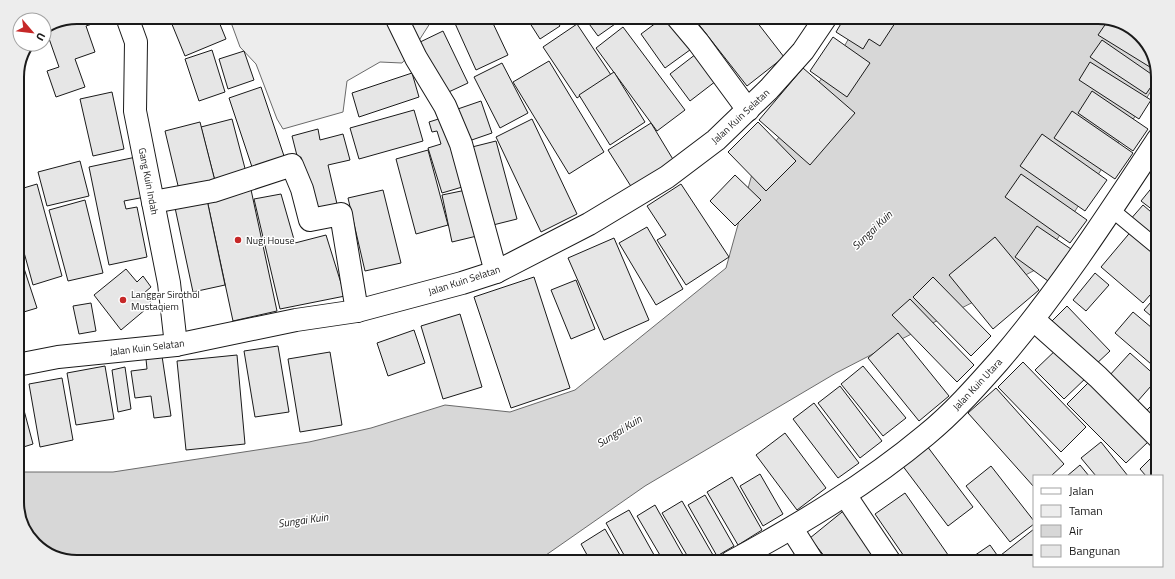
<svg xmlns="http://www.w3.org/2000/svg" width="1175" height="579" font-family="'Titillium Web',sans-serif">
<rect width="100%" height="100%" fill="#fff"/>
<polygon fill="#ededed" stroke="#6a6a6a" points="229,17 434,17 411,53 402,63 380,62 347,81 343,112 283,129 277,119 256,64 240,47"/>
<path fill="#d7d7d7" stroke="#6a6a6a" d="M861 17H1098C1106 19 1118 19 1125 24 1144 36 1158 57 1158 80L1039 268 836 373 645 486 536 562H77C69 560 57 560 50 555 17 536 17 506 17 472H113L309 442 371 428 445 405 510 412 575 390 726 268 752 174 841 52Z"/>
<g fill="#e6e6e6" stroke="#1a1a1a">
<polygon points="77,17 110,18 86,26 95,52 75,59 85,87 56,97 47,71 59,67 46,30"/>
<polygon points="169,17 217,17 226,39 185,56"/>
<polygon points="457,17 490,17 508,55 476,70 453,19"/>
<polygon points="526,17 554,17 560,26 540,39"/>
<polygon points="584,17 625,17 598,36"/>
<polygon points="664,17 672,17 694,47 665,68 641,34"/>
<polygon points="693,17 753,17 784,57 747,86"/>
<polygon points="769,17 783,17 776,24"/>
<polygon points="845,17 899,17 880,46 869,39 863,49 836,32"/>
<polygon points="1109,19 1124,23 1148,44 1158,72 1098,35"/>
<polygon points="577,24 611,75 577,98 543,47"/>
<polygon points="623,27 685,110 657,131 596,48"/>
<polygon points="443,31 468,83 440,96 416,44"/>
<polygon points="833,37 870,63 847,97 810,71"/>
<polygon points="1102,40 1157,78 1146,94 1090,57"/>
<polygon points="212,50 225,92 199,101 185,59"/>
<polygon points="244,51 254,80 228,89 219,59"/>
<polygon points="696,54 716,81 690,101 670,74"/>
<polygon points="549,61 604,152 569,174 513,82"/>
<polygon points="1090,62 1151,100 1139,119 1079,80"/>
<polygon points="502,63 528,113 500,128 474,77"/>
<polygon points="803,68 855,113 810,165 759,120"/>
<polygon points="614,72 645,122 610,145 579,95"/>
<polygon points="412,73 419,97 359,117 352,93"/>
<polygon points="261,87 285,159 253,170 229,98"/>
<polygon points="1092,91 1148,129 1133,151 1078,113"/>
<polygon points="112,92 124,149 93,156 80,99"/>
<polygon points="17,101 23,122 17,124"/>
<polygon points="481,101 492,133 463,143 452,111"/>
<polygon points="414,110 423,141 359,159 350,128"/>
<polygon points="1072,111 1133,153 1115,179 1054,138"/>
<polygon points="448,116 469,185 442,193 428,148 441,144 437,131 432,132 429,122"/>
<polygon points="232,119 247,176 216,185 201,127"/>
<polygon points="532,119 577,214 541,232 496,137"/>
<polygon points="200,122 216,185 180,194 165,131"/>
<polygon points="758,122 796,161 766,191 728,152"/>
<polygon points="651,123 674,161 632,188 608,150"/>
<polygon points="318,129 320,140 343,134 350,160 328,165 337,204 311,211 292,136"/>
<polygon points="1042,134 1107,180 1085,211 1020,166"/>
<polygon points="496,141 517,219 485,227 464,149"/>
<polygon points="428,150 448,225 416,234 396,159"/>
<polygon points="136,157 145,197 124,201 126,209 137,207 147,257 109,265 89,167"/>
<polygon points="80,161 89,196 47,206 38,172"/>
<polygon points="1021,174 1087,220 1070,243 1005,197"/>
<polygon points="735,175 761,200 735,226 710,201"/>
<polygon points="37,184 62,276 33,285 17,227 17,190"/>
<polygon points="681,184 729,257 686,285 657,240 666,235 647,206"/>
<polygon points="250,185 277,311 233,321 206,195"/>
<polygon points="1154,185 1158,188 1158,214 1141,201"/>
<polygon points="471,189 481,235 452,242 442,195"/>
<polygon points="383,190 401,263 365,271 348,198"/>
<polygon points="281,194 295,243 326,235 345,296 280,309 254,199"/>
<polygon points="206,195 225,285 193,292 174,203"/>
<polygon points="85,200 103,273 68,281 49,210"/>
<polygon points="1143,205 1158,218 1158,246 1129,221"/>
<polygon points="1037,226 1071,249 1048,281 1015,257"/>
<polygon points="647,227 683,289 656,305 619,243"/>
<polygon points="1133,229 1158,250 1158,286 1143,303 1101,267"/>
<polygon points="995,237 1039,290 993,329 949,275"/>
<polygon points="614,238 649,320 604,340 568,258"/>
<polygon points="17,247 37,308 17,314"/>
<polygon points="126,269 137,282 143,276 151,287 144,293 152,304 121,330 94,295"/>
<polygon points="1095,273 1109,285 1086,311 1073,300"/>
<polygon points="534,277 570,388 511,408 474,297"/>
<polygon points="933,277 991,336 971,356 913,297"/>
<polygon points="576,280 595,329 571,339 551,290"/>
<polygon points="1158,294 1158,322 1144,310"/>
<polygon points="910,299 974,365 957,382 892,315"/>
<polygon points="91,303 96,331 79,334 73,306"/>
<polygon points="1067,306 1110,351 1094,366 1051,322"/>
<polygon points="1133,312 1158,333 1158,370 1115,333"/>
<polygon points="460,314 482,387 443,399 421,326"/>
<polygon points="414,330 425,363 388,376 377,343"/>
<polygon points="898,333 949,396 919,421 868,358"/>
<polygon points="278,346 289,412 255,417 244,351"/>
<polygon points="1059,347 1088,376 1064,399 1035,370"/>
<polygon points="330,352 342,425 300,432 288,359"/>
<polygon points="1130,353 1158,378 1137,402 1109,376"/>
<polygon points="237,355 245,444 186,450 177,361"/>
<polygon points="162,356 171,416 154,418 151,396 135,398 131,371 147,369 146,359"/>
<polygon points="1023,362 1086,427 1061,452 998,387"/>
<polygon points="105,366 114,419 76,425 67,373"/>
<polygon points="863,366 906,418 883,436 841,384"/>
<polygon points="125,367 131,409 118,412 112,370"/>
<polygon points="62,378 73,440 40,447 29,384"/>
<polygon points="1090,381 1149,441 1126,463 1067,404"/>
<polygon points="17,384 33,444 17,449"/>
<polygon points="840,386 882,441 860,458 818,403"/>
<polygon points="996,388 1064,464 1051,476 1034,476 1034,487 968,413"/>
<polygon points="1158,399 1158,431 1142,415"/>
<polygon points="814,403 859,463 838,478 793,419"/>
<polygon points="785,433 826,488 797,510 756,455"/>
<polygon points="1101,442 1128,476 1096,476 1081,458"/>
<polygon points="927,446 973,507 948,526 902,465"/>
<polygon points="1158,451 1158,476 1146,476 1140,469"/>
<polygon points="1080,465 1089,476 1067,476"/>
<polygon points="991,466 1034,521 1034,524 1010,542 966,486"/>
<polygon points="760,474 783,514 763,526 740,486"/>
<polygon points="732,477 762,530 738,545 707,492"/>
<polygon points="905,493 953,562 908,562 875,514"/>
<polygon points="705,495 734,546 717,556 688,505"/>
<polygon points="682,501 713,555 701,562 691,562 662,513"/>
<polygon points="655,505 687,562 664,562 637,516"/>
<polygon points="847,508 880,550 864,562 829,562 810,538"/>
<polygon points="629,510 658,562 628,562 606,523"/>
<polygon points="605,529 624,562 591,562 581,544"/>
<polygon points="1034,529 1034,562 1006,562 1001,555"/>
<polygon points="990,545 1002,562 965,562"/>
<polygon points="794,554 798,562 779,562"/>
</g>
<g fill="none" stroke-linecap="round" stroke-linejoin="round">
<defs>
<polyline id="lane" points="1112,210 1158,248"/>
<g id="street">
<polyline points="127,17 136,42 135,111 169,283 176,345"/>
<polyline points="396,17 416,58 445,106 461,144 496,272"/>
<polyline points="677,17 698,42 748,110"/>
<polyline points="153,202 213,191 292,165 302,189 310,220 341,214 357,311"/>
<polyline points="1034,320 1098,377 1158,437"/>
<polyline points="17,365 58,357 176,345 296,320 357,311 462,283 496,272 589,224 667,177 716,140 769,89 803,51 826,17"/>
<polyline points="845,495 890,562"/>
<polyline points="792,529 813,562"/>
</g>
<path id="secondary" d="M731 562C799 525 866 485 926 435 953 413 976 387 999 361 1058 292 1108 215 1158 139"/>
</defs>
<use href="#lane" stroke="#1a1a1a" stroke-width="16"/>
<use href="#street" stroke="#1a1a1a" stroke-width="24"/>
<use href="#secondary" stroke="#1a1a1a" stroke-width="24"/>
<use href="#lane" stroke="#fff" stroke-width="14"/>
<use href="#street" stroke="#fff" stroke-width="22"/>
<use href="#secondary" stroke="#fff" stroke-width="22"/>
</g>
<g fill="#c62828" stroke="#fff" stroke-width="1.5">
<circle cx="238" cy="240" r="4"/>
<circle cx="123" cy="300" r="4"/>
</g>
<g text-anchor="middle" stroke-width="3" stroke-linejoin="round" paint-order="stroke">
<g font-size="10" fill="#1a1a1a" stroke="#fff">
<text transform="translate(740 116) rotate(-43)" y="4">Jalan Kuin Selatan</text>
<text transform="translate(149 181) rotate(79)" y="4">Gang Kuin Indah</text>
<text transform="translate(464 280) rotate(-18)" y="4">Jalan Kuin Selatan</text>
<text transform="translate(147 347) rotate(-7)" y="4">Jalan Kuin Selatan</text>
<text transform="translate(977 384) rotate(-47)" y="4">Jalan Kuin Utara</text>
</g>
<g font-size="10" fill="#1a1a1a" stroke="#fff" text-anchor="start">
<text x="246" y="244">Nugi House</text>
<text x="131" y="298">Langgar Sirothol<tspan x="131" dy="12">Mustaqiem</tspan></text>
</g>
<g font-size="11" font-style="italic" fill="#1a1a1a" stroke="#fff">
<text transform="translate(872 230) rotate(-44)" y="4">Sungai Kuin</text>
<text transform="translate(619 431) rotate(-32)" y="4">Sungai Kuin</text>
<text transform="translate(303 520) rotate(-8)" y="4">Sungai Kuin</text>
</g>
</g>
<path d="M0 0H1175V579H0ZM77 24H1098A53 53 0 0 1 1151 77V502A53 53 0 0 1 1098 555H77A53 53 0 0 1 24 502V77A53 53 0 0 1 77 24Z" fill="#ededed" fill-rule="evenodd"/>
<path fill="none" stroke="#1a1a1a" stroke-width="2" d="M77 24H1098A53 53 0 0 1 1151 77V502A53 53 0 0 1 1098 555H77A53 53 0 0 1 24 502V77A53 53 0 0 1 77 24Z"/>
<rect x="1033" y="475" width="130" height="92" fill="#ffffff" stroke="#a3a3a3"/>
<rect x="1041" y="488" width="20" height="6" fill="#ffffff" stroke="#a3a3a3"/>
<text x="1069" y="495" font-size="12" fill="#1a1a1a">Jalan</text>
<rect x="1041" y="505" width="20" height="12" fill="#ededed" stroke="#a3a3a3"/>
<text x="1069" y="515" font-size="12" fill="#1a1a1a">Taman</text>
<rect x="1041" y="525" width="20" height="12" fill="#d7d7d7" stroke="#a3a3a3"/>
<text x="1069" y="535" font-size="12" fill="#1a1a1a">Air</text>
<rect x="1041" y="545" width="20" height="12" fill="#e6e6e6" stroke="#a3a3a3"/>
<text x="1069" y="555" font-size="12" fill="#1a1a1a">Bangunan</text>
<g transform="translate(32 32) rotate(118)"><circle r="19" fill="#ffffff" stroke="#a3a3a3"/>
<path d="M0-3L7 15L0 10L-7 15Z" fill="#c62828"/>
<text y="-6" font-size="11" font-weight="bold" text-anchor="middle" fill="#1a1a1a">U</text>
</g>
</svg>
